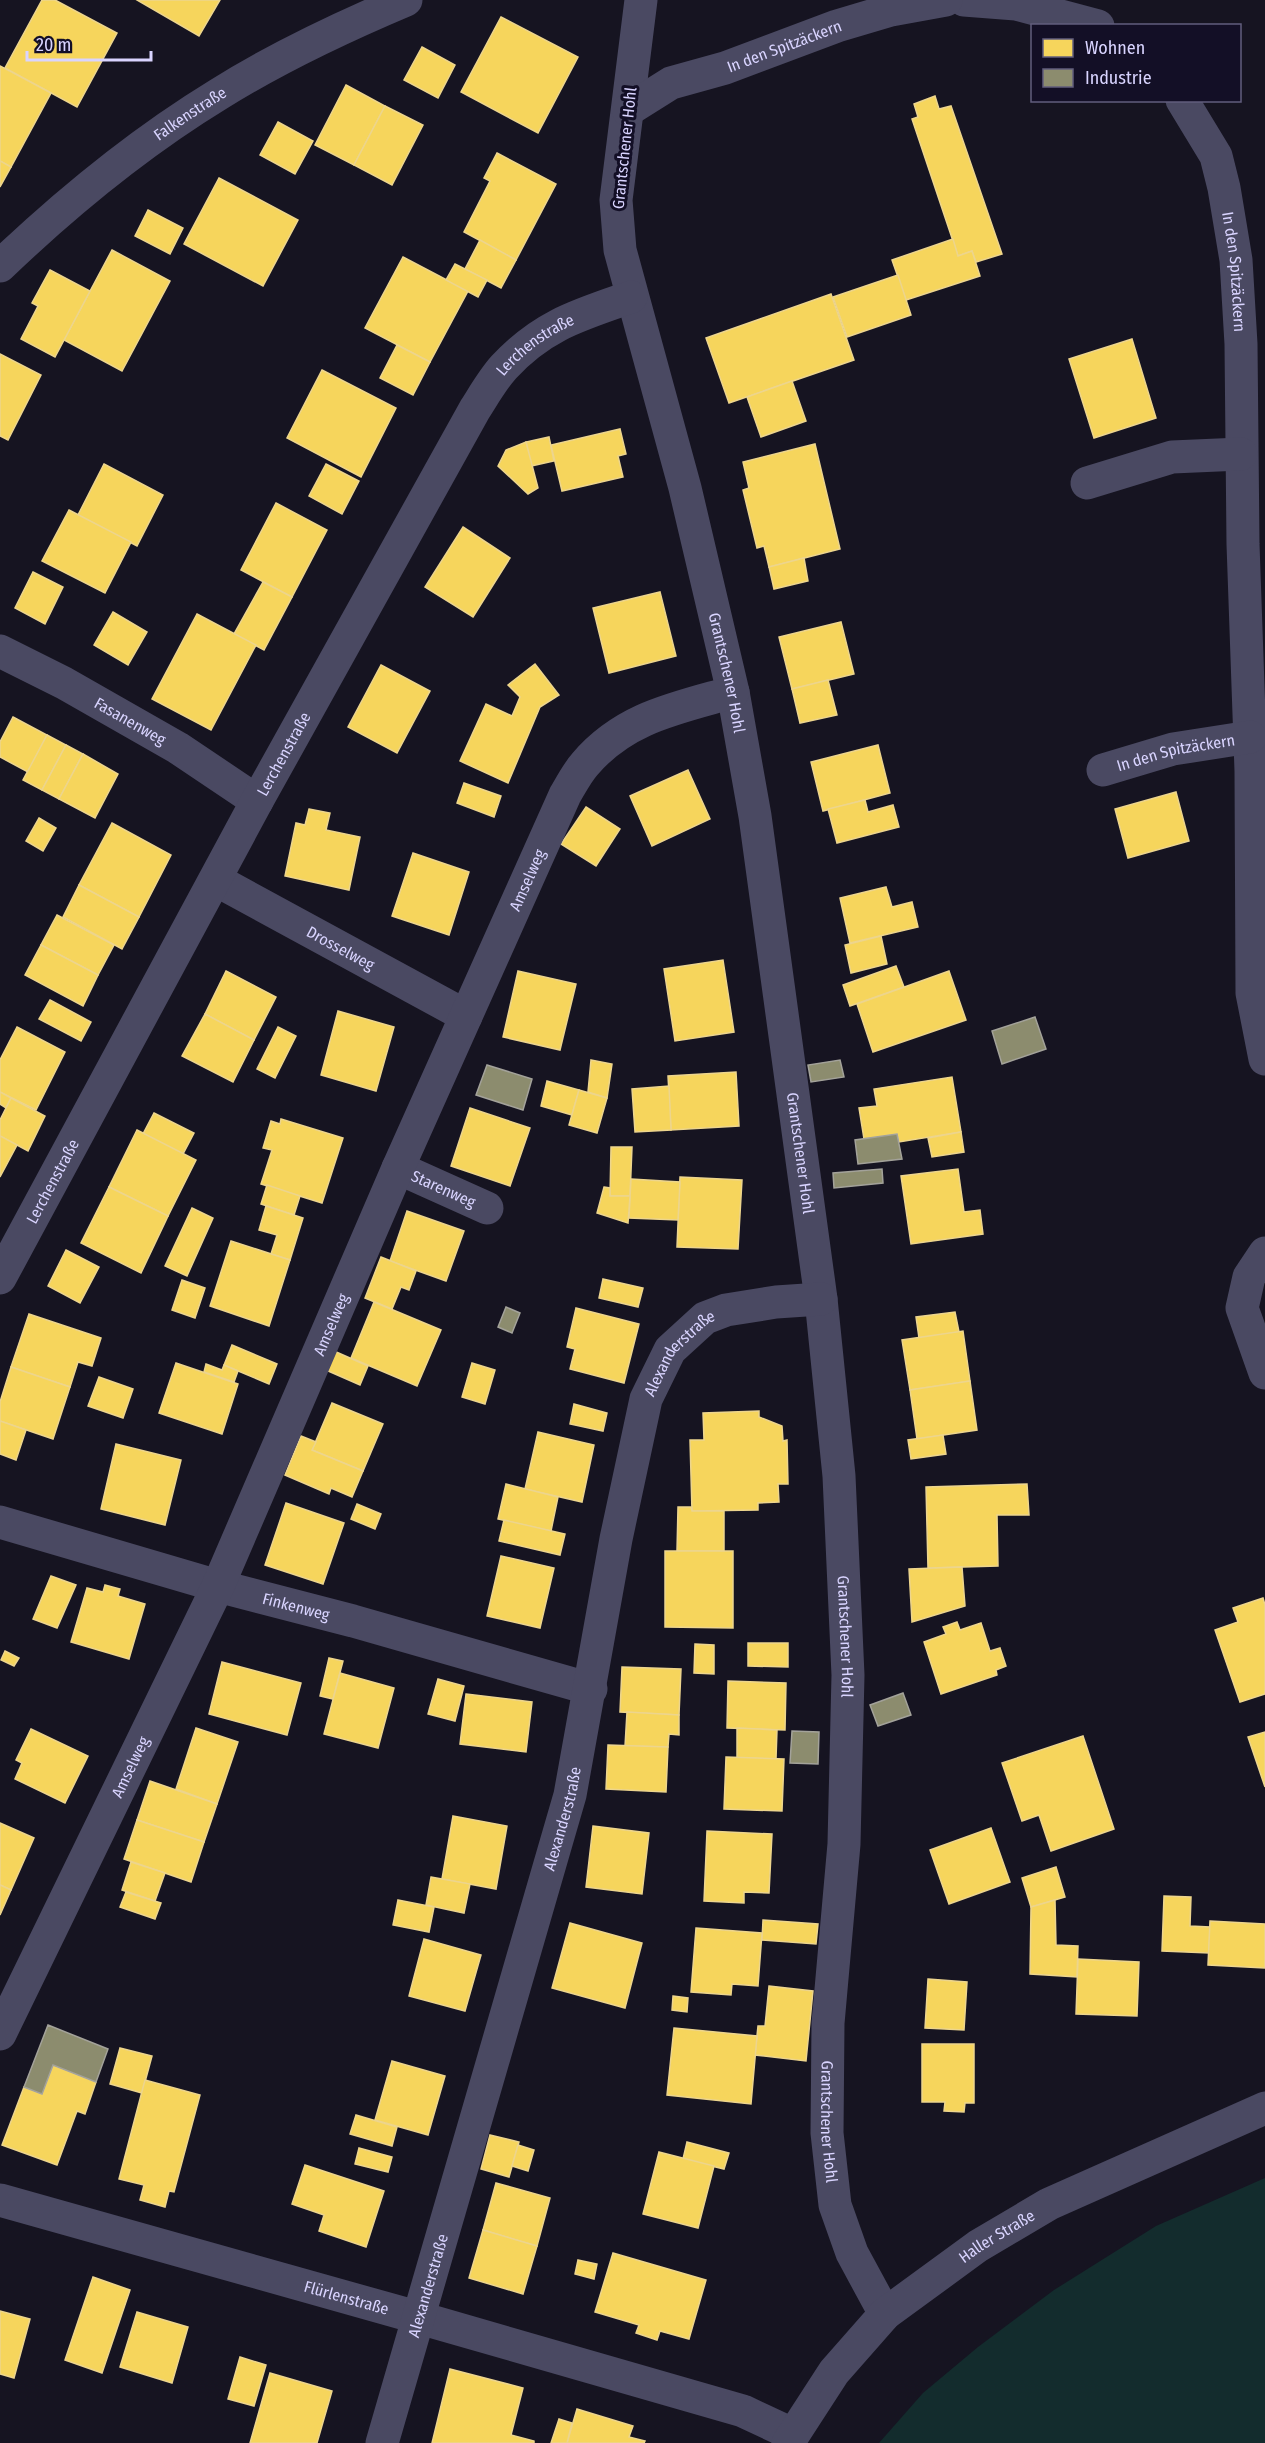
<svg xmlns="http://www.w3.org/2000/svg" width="1265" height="2443" font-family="'Fira Sans Condensed',sans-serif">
<rect width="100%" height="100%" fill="#161421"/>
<polygon fill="#132c2d" points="1265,2178 1265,2443 879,2443 923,2393 978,2347 1054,2290 1156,2226"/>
<g fill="#f6d55c" stroke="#edd58d" stroke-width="1.5">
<polygon points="42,0 55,0 117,33 77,107 5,68"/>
<polygon points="137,0 220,0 199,36"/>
<polygon points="501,17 578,57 538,133 461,92"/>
<polygon points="422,47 455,65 438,98 404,80"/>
<polygon points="0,66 51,93 11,167 0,161"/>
<polygon points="346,85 385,106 354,165 315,145"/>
<polygon points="935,96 939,109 951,106 1002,254 976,262 972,251 958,256 912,119 918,117 914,104"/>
<polygon points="385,106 423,125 392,185 354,165"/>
<polygon points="278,122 313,141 295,174 260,155"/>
<polygon points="497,153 556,184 516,260 464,232 490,181 484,178"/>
<polygon points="0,161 11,167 0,187"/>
<polygon points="219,178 298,220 263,286 184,244"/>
<polygon points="148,210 183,228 170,254 135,236"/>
<polygon points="953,239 958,256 972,251 980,276 906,300 892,260"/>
<polygon points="480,240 516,260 501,288 465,269"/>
<polygon points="112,250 170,281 122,371 64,340"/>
<polygon points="403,257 468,291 430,362 365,328"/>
<polygon points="455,264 487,280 478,297 446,280"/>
<polygon points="50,270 90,291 55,357 21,339 38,306 32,303"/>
<polygon points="898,275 911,315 847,337 833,297"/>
<polygon points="831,294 854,360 729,403 706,338"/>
<polygon points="1132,339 1156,418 1094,438 1069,359"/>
<polygon points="397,345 430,362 413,395 380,378"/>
<polygon points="0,354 41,375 8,440 0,436"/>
<polygon points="322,370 396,408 361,477 287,438"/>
<polygon points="792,381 806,421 761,437 747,397"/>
<polygon points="620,429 626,454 618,456 623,477 562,491 551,445"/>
<polygon points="549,437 554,461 531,466 526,442"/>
<polygon points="526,442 538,488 528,494 498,466 506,450"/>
<polygon points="815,444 840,549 769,567 764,546 757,548 743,490 749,488 743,462"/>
<polygon points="104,464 163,495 137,546 78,515"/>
<polygon points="326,464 359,481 342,514 309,496"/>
<polygon points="276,503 327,530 292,597 241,570"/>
<polygon points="69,510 131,542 105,593 42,561"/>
<polygon points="463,527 510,558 473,617 425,587"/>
<polygon points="804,558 808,581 774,589 769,567"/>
<polygon points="33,572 63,587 45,624 15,608"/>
<polygon points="263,582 292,597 264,650 234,634"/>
<polygon points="660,592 676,656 609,673 593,608"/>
<polygon points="113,612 147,632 128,665 94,645"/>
<polygon points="197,614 256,645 211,730 152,699"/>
<polygon points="841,622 854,674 792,689 779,637"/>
<polygon points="535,664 559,695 540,707 508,783 460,761 486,704 512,716 520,697 508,685"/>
<polygon points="381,665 430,691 397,753 348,727"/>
<polygon points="828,680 837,715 800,723 792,689"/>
<polygon points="13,717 47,735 28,772 0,757 0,742"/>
<polygon points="47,735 66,745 42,790 23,780"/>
<polygon points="66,745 83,754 59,799 42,790"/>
<polygon points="878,745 890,793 823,811 811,762"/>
<polygon points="83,754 118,774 95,818 59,799"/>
<polygon points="688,770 710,819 652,846 630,796"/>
<polygon points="464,783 501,796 494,817 457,803"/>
<polygon points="1176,792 1189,841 1128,858 1115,809"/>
<polygon points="865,800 868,812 893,805 899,827 837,843 828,809"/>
<polygon points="586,807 620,829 596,866 561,844"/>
<polygon points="309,809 330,813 326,830 360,837 349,890 285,876 296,823 305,825"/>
<polygon points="39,818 56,828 43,851 26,841"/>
<polygon points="112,823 171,855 139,917 79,885"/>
<polygon points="413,853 469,872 449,935 392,916"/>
<polygon points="79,885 139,917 122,949 63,917"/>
<polygon points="886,887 892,907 912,902 918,927 850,943 840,898"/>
<polygon points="57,915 114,945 98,975 41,945"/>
<polygon points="881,936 887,964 851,973 845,945"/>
<polygon points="41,945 98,975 83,1006 25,975"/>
<polygon points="723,960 734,1032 675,1041 664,969"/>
<polygon points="896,966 904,987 850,1006 843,985"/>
<polygon points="226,971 276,997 254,1040 205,1014"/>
<polygon points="518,971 576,984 560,1050 503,1037"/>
<polygon points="949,971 966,1020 873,1052 857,1004"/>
<polygon points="50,1000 91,1022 81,1041 39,1019"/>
<polygon points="338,1011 394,1027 376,1091 321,1075"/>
<polygon points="205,1014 254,1040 233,1082 182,1056"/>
<polygon points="17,1027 65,1052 36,1110 0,1092 0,1060"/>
<polygon points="278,1027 296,1036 275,1078 257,1069"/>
<polygon points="591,1060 612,1064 607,1098 588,1092"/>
<polygon points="736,1072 739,1126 671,1130 668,1076"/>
<polygon points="952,1077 961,1132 899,1142 897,1134 864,1139 859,1108 877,1106 874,1089"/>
<polygon points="547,1081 579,1090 572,1115 541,1106"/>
<polygon points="669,1086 671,1130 635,1132 632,1089"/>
<polygon points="579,1090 607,1098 597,1133 569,1125"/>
<polygon points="0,1092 11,1098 6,1108 0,1104"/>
<polygon points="11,1098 45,1116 28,1151 0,1136 0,1120"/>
<polygon points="470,1108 530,1128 510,1186 451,1166"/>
<polygon points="154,1113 194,1133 183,1154 143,1134"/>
<polygon points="281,1119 343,1138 322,1203 261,1184 272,1150 263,1148 271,1121 280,1124"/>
<polygon points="137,1130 196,1160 168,1216 109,1187"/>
<polygon points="961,1132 964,1152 932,1157 928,1138"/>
<polygon points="0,1136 17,1145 0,1177"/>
<polygon points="611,1147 632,1147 630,1196 610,1196"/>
<polygon points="958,1169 964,1212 980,1210 983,1234 911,1244 901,1176"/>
<polygon points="680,1177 742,1180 738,1249 677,1247"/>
<polygon points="631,1179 680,1182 678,1220 629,1218"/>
<polygon points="267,1185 300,1196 294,1215 261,1204"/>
<polygon points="109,1187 168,1216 141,1273 81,1243"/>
<polygon points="604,1187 610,1188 610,1196 630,1196 628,1223 597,1213"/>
<polygon points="266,1206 303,1218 290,1260 271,1254 277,1235 259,1230"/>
<polygon points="192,1208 213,1218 187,1276 165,1266"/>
<polygon points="407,1211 464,1231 446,1281 390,1261"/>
<polygon points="231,1241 290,1260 269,1326 210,1306"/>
<polygon points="66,1250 99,1267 80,1303 48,1286"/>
<polygon points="381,1257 416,1271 409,1290 401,1287 392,1309 365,1298"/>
<polygon points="603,1279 643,1288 638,1307 599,1298"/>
<polygon points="182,1280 205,1288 195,1318 172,1310"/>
<polygon points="374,1302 441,1330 417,1386 351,1358"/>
<polygon points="576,1308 639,1324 624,1383 570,1369 575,1349 567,1347"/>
<polygon points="955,1312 959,1332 919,1338 916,1317"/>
<polygon points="29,1314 101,1338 92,1366 78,1362 70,1387 11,1367"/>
<polygon points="963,1331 970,1381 910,1390 902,1340"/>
<polygon points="232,1345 277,1364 269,1384 224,1365"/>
<polygon points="334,1351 368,1366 360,1385 326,1370"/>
<polygon points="176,1363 238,1384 222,1434 159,1413"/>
<polygon points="472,1363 495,1370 485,1404 462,1397"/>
<polygon points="206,1364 222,1370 224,1365 238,1371 234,1382 204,1372"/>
<polygon points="11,1367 70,1387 53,1439 0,1421 0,1402"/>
<polygon points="99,1377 133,1389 123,1418 88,1406"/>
<polygon points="970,1381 977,1430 917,1439 910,1390"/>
<polygon points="332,1403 383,1424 363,1471 312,1450"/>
<polygon points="574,1404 607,1413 603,1431 570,1424"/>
<polygon points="759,1411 759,1417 782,1426 783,1441 787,1440 788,1484 778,1484 779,1502 758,1503 758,1510 692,1511 690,1440 704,1440 703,1413"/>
<polygon points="0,1421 26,1430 16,1460 0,1454"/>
<polygon points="538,1432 594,1445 582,1502 525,1489"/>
<polygon points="943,1435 946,1454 911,1459 908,1440"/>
<polygon points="301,1436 316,1442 312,1450 363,1471 352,1497 331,1488 329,1494 285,1475"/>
<polygon points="116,1444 181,1460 165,1525 101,1509"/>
<polygon points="506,1484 558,1497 551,1531 498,1519"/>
<polygon points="1027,1484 1029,1515 997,1515 998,1566 928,1568 926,1487"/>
<polygon points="286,1503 344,1523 323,1584 265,1565"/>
<polygon points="357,1504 381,1514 375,1529 351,1519"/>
<polygon points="678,1507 691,1507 692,1511 724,1511 724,1551 677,1551"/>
<polygon points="504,1520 565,1534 560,1555 499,1541"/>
<polygon points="665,1551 733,1551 733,1628 665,1627"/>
<polygon points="501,1556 554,1568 540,1628 487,1616"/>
<polygon points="962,1567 965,1606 912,1622 909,1569"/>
<polygon points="51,1576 76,1585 57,1628 33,1619"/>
<polygon points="105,1585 120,1589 118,1596 145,1604 129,1659 71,1642 87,1588 103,1592"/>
<polygon points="1263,1598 1265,1605 1265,1694 1240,1702 1215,1630 1238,1622 1233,1608"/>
<polygon points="957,1622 960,1630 981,1623 990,1651 1000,1648 1006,1666 996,1670 997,1675 941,1694 924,1642 946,1634 943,1627"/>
<polygon points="748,1643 788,1643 788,1667 748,1666"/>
<polygon points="695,1644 714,1645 714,1674 694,1673"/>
<polygon points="5,1651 19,1658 14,1666 1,1660"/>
<polygon points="329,1658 343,1661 333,1699 320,1696"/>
<polygon points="222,1662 301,1683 287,1735 209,1714"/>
<polygon points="622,1667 681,1669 679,1715 620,1712"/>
<polygon points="340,1673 394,1688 378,1748 324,1734"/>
<polygon points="438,1679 464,1686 455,1721 428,1714"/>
<polygon points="728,1681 786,1683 785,1730 727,1728"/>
<polygon points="466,1694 532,1702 526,1752 460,1744"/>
<polygon points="627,1712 679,1715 679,1735 669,1734 668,1747 625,1746"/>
<polygon points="196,1728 238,1742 217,1804 176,1789"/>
<polygon points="737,1728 777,1730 776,1759 737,1758"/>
<polygon points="31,1729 88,1756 65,1803 15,1779 22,1763 16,1760"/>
<polygon points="1265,1732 1265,1787 1248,1737"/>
<polygon points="1083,1736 1114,1829 1051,1851 1039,1815 1022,1821 1002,1763"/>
<polygon points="608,1745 668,1747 666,1792 606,1789"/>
<polygon points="726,1757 784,1759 782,1811 724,1809"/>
<polygon points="150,1781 217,1804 204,1842 137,1820"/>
<polygon points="453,1816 507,1826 496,1889 442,1879"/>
<polygon points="137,1820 204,1842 191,1882 124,1859"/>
<polygon points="0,1823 34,1838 11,1890 0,1885"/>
<polygon points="593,1826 649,1833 642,1894 586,1887"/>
<polygon points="991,1828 1010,1882 949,1904 930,1850"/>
<polygon points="707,1831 772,1834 769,1893 744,1892 744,1903 704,1901"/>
<polygon points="131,1862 165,1873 155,1901 122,1890"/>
<polygon points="1056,1867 1065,1897 1031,1907 1022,1878"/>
<polygon points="431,1877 470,1884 464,1913 426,1905"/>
<polygon points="0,1885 11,1890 0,1915"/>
<polygon points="126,1892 161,1903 155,1919 120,1907"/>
<polygon points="1164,1896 1191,1897 1190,1926 1210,1927 1209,1953 1162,1951"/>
<polygon points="398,1900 434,1907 429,1932 393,1925"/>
<polygon points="1055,1900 1056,1945 1078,1946 1077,1977 1030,1974 1031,1907"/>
<polygon points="763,1920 818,1924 816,1944 762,1940"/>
<polygon points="1210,1921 1265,1924 1265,1968 1208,1965"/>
<polygon points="570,1923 642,1943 625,2008 552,1988"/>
<polygon points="696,1928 762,1933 758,1986 732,1984 731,1995 691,1992"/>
<polygon points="424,1939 481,1955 465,2011 409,1996"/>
<polygon points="1078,1959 1139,1962 1137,2016 1076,2014"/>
<polygon points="928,1979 967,1982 964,2030 925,2028"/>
<polygon points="769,1986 813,1991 806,2061 755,2055 758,2026 765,2026"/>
<polygon points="673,1996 688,1998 687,2012 672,2010"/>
<polygon points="674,2028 757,2036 751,2104 667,2095"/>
<polygon points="922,2044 974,2044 974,2103 965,2103 964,2112 944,2111 945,2102 922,2102"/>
<polygon points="120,2048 152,2056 142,2093 110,2084"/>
<polygon points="392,2061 445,2076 428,2135 375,2120"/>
<polygon points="53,2065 96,2082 85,2114 77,2111 57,2165 2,2145 24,2087 42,2094"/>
<polygon points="145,2080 200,2095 174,2192 169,2191 165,2207 140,2200 144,2185 119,2179"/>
<polygon points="356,2115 397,2127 392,2146 350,2134"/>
<polygon points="490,2135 519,2142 509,2177 481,2169"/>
<polygon points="687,2142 729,2153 724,2169 683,2159"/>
<polygon points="518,2145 534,2150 528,2171 512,2166"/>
<polygon points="359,2148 392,2157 388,2172 355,2164"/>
<polygon points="659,2152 714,2166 698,2228 643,2214"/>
<polygon points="305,2165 384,2191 366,2247 319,2231 324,2215 292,2204"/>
<polygon points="496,2183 550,2198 537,2246 483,2230"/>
<polygon points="483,2230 537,2246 523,2294 469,2278"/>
<polygon points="613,2253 706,2280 689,2339 660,2331 657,2340 636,2333 639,2325 595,2312"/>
<polygon points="578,2260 597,2264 594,2279 575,2274"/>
<polygon points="93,2277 130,2290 102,2373 65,2360"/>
<polygon points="0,2311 30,2319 14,2378 0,2374"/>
<polygon points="137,2312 188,2327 172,2383 120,2367"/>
<polygon points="240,2357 266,2365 254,2406 228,2399"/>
<polygon points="450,2369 523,2388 511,2435 534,2441 534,2443 432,2443"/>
<polygon points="270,2373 332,2391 317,2443 250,2443"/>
<polygon points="577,2409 633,2426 629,2437 645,2441 644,2443 567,2443"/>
<polygon points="559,2419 572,2423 567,2443 551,2443"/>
</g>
<g fill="#8c8c6e" stroke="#a3a29a" stroke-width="1.5">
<polygon points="1035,1017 1046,1049 1002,1064 992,1031"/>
<polygon points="840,1060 844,1077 811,1082 808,1065"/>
<polygon points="487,1065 532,1079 523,1110 476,1095"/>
<polygon points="897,1134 902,1159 858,1164 855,1140"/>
<polygon points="882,1169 883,1183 834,1188 833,1173"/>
<polygon points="506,1307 520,1313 512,1333 498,1327"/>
<polygon points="903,1693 911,1715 878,1726 870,1705"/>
<polygon points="792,1731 819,1732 818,1764 790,1763"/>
<polygon points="48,2025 108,2049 96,2082 53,2065 42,2094 24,2087"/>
</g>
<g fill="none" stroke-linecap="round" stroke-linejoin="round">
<g stroke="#4a4962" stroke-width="33">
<path id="s1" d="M641 0 616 200 620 250 685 488 733 692 755 816 821 1299 839 1476 848 1675 844 1844 828 2023 827 2133 835 2205 852 2253 885 2314"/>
<polyline points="964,0 1016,4 1098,26"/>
<path id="s2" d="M1182 100 1216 156 1224 188 1236 260 1241 344 1243 544 1251 771 1252 993 1265 1059"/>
<path id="s3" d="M628 110 671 83 725 68 837 26 891 10 946 0"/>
<path id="s4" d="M0 266C65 204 142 141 219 94 278 57 342 27 406 0"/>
<polyline points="1087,483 1172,457 1241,454"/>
<path id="s5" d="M0 651 64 683 178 748 257 801"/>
<path id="s6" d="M1103 770 1173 749 1250 737"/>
<path id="s7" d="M216 880 466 1016"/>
<path id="s8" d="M398 1168 487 1208"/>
<polyline points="1265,1253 1249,1277 1242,1308 1265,1373"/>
<path id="s9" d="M0 1278 257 801 475 409C484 395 493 379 504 367 543 325 579 315 631 297"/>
<path id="s10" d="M0 1522 218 1586 353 1621 591 1689"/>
<path id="s11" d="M0 2034 218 1586 398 1168 565 795C571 785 577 773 585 764 625 717 677 708 733 692"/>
<path id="s12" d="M0 2200 420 2318 743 2411 792 2434"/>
<path id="s13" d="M382 2443 570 1795 616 1539 646 1399 670 1350 705 1318 726 1310 776 1302 821 1299"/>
<path id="s14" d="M788 2443 834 2372 885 2314 978 2246 1049 2204 1265 2108"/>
</g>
</g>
<g text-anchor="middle" stroke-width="6" stroke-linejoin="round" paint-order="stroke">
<g font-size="16" fill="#d9d4ff" stroke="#130f26">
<text dy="6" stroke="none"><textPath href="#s3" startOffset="170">In den Spitzäckern</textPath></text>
<text dy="6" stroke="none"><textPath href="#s4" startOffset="244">Falkenstraße</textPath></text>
<text transform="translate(624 148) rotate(-84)" y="6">Grantschener Hohl</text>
<text dy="6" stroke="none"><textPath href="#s2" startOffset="183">In den Spitzäckern</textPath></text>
<text dy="6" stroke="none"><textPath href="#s9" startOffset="1080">Lerchenstraße</textPath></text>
<text dy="6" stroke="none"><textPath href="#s1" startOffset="688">Grantschener Hohl</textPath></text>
<text dy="6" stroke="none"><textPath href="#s5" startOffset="148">Fasanenweg</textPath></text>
<text dy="6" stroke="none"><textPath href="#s6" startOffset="75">In den Spitzäckern</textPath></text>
<text dy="6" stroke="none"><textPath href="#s9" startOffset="596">Lerchenstraße</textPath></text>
<text dy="6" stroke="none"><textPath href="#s11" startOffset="1269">Amselweg</textPath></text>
<text dy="6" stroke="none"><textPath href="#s7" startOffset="142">Drosselweg</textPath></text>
<text dy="6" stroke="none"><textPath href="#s1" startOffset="1174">Grantschener Hohl</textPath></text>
<text dy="6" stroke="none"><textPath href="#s9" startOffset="110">Lerchenstraße</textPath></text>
<text dy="6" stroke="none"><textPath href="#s8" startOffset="50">Starenweg</textPath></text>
<text dy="6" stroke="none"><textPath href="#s11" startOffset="783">Amselweg</textPath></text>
<text dy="6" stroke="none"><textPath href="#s13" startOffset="1136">Alexanderstraße</textPath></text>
<text dy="6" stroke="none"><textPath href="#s10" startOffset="308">Finkenweg</textPath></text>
<text dy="6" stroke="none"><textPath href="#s1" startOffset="1660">Grantschener Hohl</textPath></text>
<text dy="6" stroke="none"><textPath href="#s11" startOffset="297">Amselweg</textPath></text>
<text dy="6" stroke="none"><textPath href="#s13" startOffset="650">Alexanderstraße</textPath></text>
<text dy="6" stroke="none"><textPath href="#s1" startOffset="2146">Grantschener Hohl</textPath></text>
<text dy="6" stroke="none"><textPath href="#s14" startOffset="298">Haller Straße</textPath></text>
<text dy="6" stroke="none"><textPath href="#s13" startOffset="164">Alexanderstraße</textPath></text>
<text dy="6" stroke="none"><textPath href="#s12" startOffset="360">Flürlenstraße</textPath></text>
</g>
</g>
<rect x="1031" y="24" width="210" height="78" fill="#130f26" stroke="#625e7d" stroke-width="1.5"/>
<rect x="1043" y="39" width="30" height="18" fill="#f6d55c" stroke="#625e7d" stroke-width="1.5"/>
<text x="1085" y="54" font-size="18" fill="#d9d4ff">Wohnen</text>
<rect x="1043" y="69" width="30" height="18" fill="#8c8c6e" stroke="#625e7d" stroke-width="1.5"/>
<text x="1085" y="84" font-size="18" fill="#d9d4ff">Industrie</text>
<path d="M27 51v9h124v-9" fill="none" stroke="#d9d4ff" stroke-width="3"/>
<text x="36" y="51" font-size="18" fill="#d9d4ff" stroke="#130f26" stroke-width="4.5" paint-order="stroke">20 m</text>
</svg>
